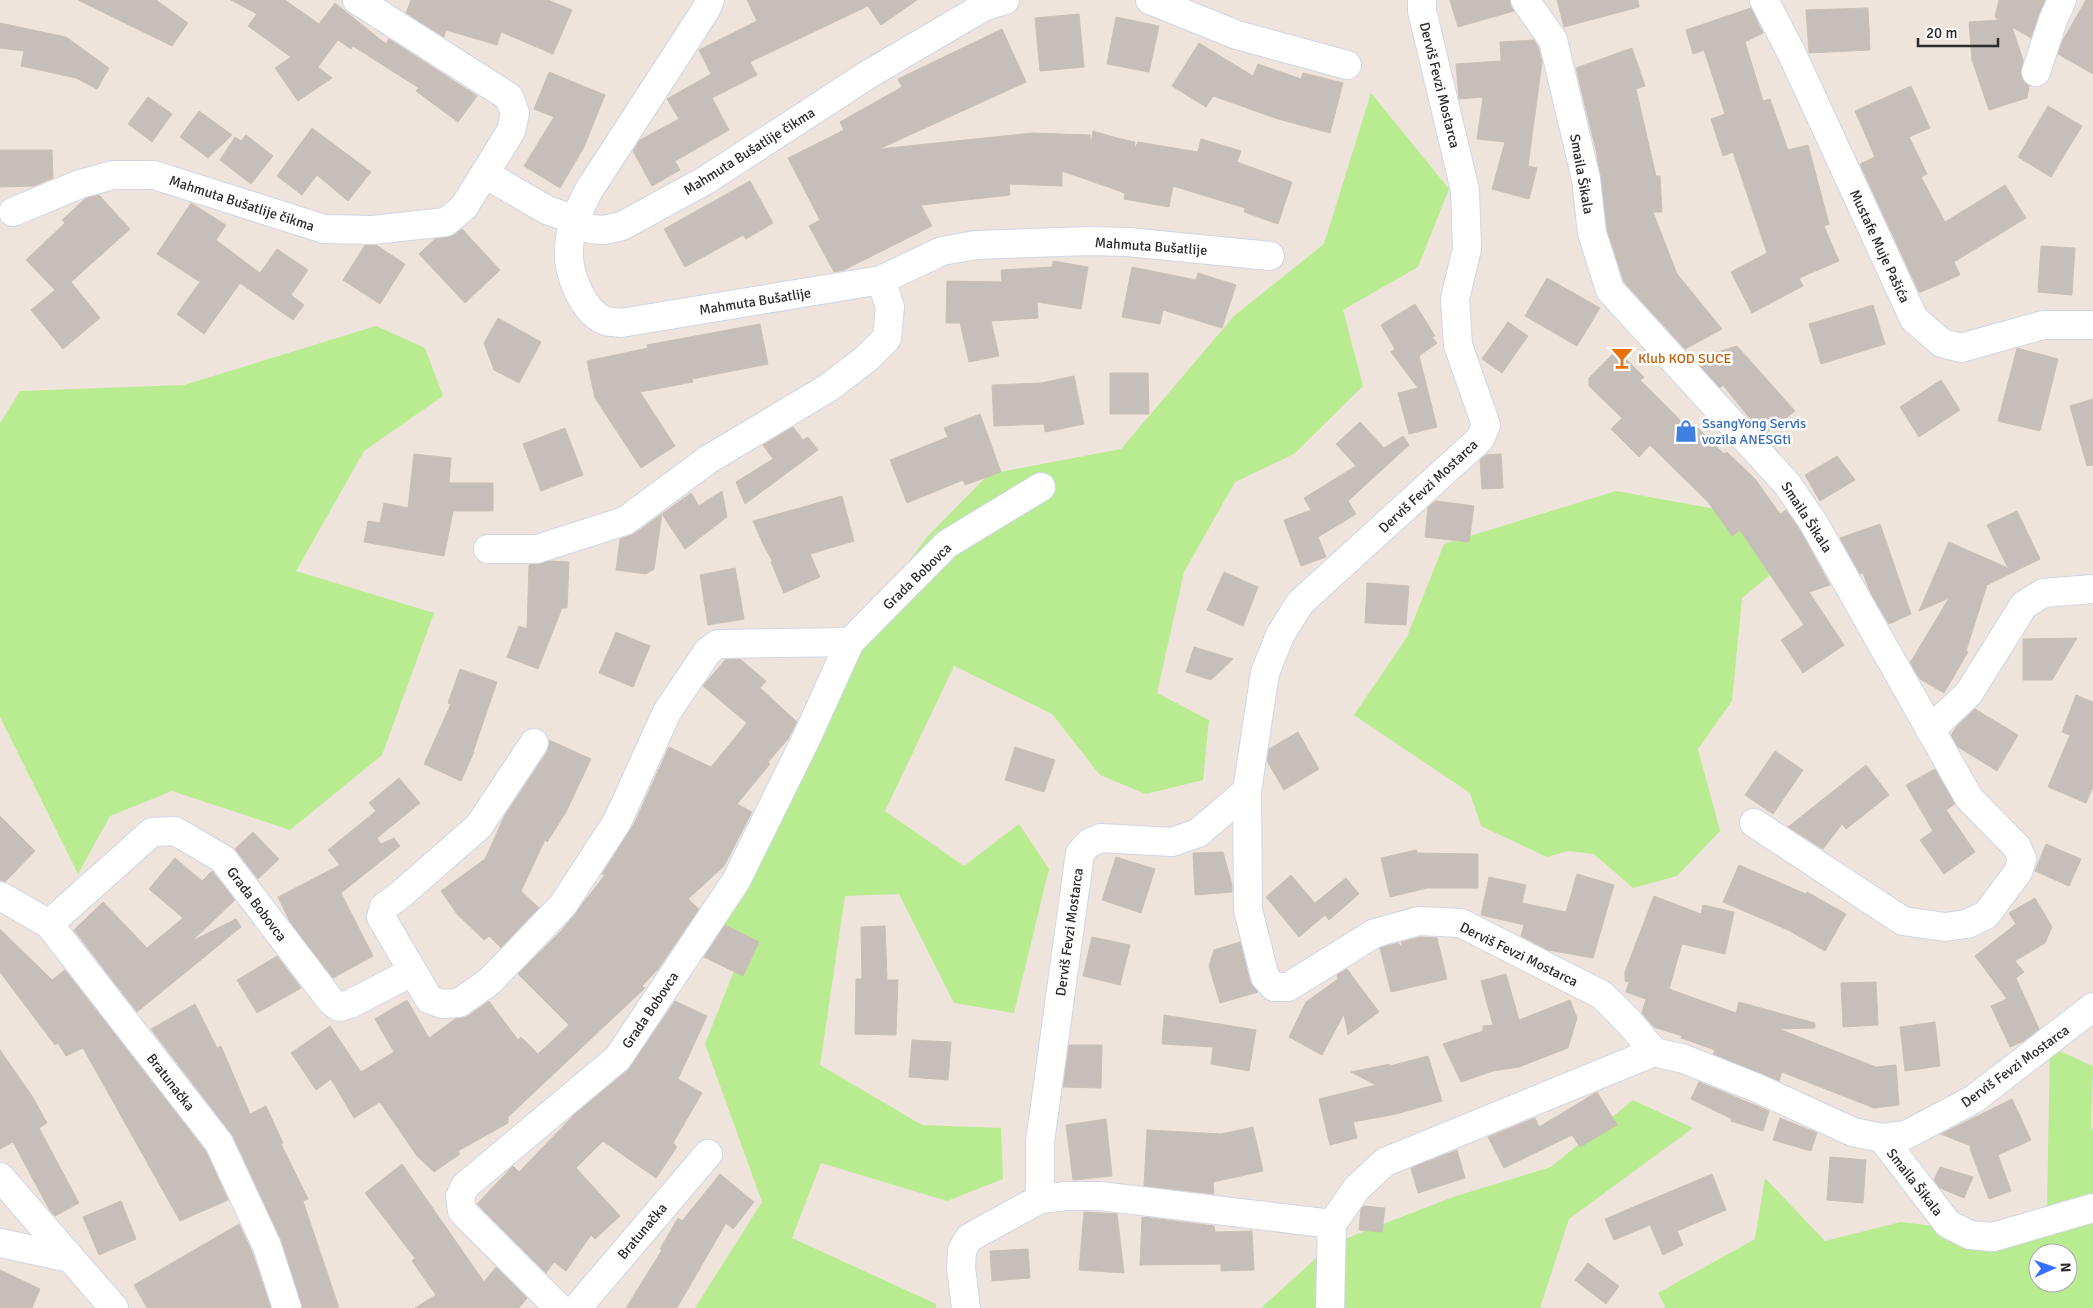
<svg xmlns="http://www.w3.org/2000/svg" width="2093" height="1308" font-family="Signika,sans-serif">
<rect width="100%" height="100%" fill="#eee4db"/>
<g fill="#b9eb91" fill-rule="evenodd">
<polygon points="1371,93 1449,189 1418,267 1343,310 1363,386 1294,454 1235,482 1184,572 1157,693 1209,720 1203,780 1146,794 1100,775 1052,714 954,666 885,811 964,866 1019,824 1049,869 1014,1013 954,1003 899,894 845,896 820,1065 922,1125 1001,1128 1003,1179 947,1201 821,1163 792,1238 936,1304 936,1308 695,1308 762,1202 705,1044 736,966 711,901 842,650 927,537 989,474 1121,449 1234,316 1324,244"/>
<polygon points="376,326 425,348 443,396 364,451 296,571 434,613 382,755 290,830 172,791 110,816 78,874 0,717 0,423 20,391 184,385"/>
<polygon points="1616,491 1826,529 1742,598 1732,701 1698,749 1720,831 1677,876 1633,888 1594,854 1568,851 1547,857 1481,826 1470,793 1354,715 1407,637 1444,544"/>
<path d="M2050 1047 2093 1066 2091 1126 2093 1131V1308H1666L1658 1293 1755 1239 1765 1178 1825 1241 1901 1222 1990 1233 2047 1205ZM2038 1253H2068V1283H2038Z"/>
<polygon points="1633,1100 1693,1128 1569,1219 1540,1308 1261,1308 1332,1244 1453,1197 1551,1167"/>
</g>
<g fill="#c6beb8" stroke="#cac0b4">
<polygon points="78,0 156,0 188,23 172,46"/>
<polygon points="231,0 285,0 319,24 335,3 386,44 389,39 477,96 458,122 416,91 419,88 353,46 351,49 338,40 318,67 332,78 298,101 275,68 291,57 248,26 257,14"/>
<polygon points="411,0 548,0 572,10 553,54 501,32 497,45 446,30 444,37 406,13"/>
<polygon points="747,0 917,0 881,25 868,6 750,62 757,75 712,98 729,130 675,161 680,170 652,186 633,151 640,140 679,119 667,99 711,74 699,50 757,21"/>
<polygon points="1450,0 1510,0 1514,11 1458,27"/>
<polygon points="1557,0 1638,0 1639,7 1564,27"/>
<polygon points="1999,0 2045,0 2031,38 2012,27 2023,60 2021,76 2024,82 2029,86 2027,98 1989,110 1972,60 1969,22 1999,20 1995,17"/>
<polygon points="2086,0 2093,0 2093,74 2058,54 2063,40"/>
<polygon points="1751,8 1763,33 1745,42 1763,101 1770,99 1788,150 1808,145 1829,224 1824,226 1839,261 1799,278 1803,286 1752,313 1731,272 1767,253 1733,152 1723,156 1711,119 1725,114 1704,50 1693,54 1686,30"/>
<polygon points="1868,8 1870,50 1809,53 1806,10"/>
<polygon points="1079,14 1084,67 1040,71 1035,18"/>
<polygon points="1116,17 1159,26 1149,72 1107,64"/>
<polygon points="0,23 66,37 109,68 97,89 76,78 21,66 24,51 0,48"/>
<polygon points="1002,29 1026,82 879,149 1032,133 1090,135 1091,144 1093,131 1117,138 1135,142 1134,150 1138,142 1198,152 1201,139 1241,151 1237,162 1292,182 1278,224 1244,212 1245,208 1173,186 1169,207 1124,199 1125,193 1062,171 1062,186 1009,184 1010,195 921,205 932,226 844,270 834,272 809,226 820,220 788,158 844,130 840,122 902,87 898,79"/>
<polygon points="1534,40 1538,47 1542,62 1528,166 1537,168 1529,199 1492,189 1505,142 1477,139 1483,97 1459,99 1456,64 1501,61 1500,42"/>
<polygon points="1199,43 1253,76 1258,64 1301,79 1303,73 1343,83 1330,133 1278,119 1213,96 1206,107 1172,86"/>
<polygon points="1632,48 1645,86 1636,89 1656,176 1660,176 1662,212 1653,212 1677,274 1722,329 1685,349 1624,282 1607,230 1597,154 1576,68"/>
<polygon points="549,72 605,95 584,147 560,188 524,166 554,117 534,109"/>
<polygon points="1911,86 1930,128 1909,137 1927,174 1921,177 1945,222 2005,185 2026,218 1954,262 1960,275 1921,292 1919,292 1860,164 1875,157 1855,111"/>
<polygon points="148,97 172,114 152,142 128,124"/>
<polygon points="2048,106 2082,126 2051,177 2018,157"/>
<polygon points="199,111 232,135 208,158 180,137"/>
<polygon points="312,128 371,172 348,201 317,175 302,195 277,176"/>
<polygon points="246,135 273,156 251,184 220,160 235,137 241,141"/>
<polygon points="0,150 52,150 53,178 34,186 0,187"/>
<polygon points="750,181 773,223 746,239 743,235 685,267 664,229"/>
<polygon points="99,195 130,229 71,282 100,318 63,349 31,310 55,290 26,260 65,223 62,220 86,198"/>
<polygon points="191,203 226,225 216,240 260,273 277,249 308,270 291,295 304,305 293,320 240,283 204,334 177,314 200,282 157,254"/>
<polygon points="462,229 500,270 465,303 419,254 435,239 448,237"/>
<polygon points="365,245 376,245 405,264 380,304 343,280"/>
<polygon points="2041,246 2075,248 2072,295 2038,292"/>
<polygon points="1053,261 1088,267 1081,309 1037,302 1038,318 991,321 999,356 969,362 960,323 946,323 947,281 1002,282 1001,270 1052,267"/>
<polygon points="1132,267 1196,280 1198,273 1236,285 1222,328 1163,310 1160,324 1122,317"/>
<polygon points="1547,278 1600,308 1577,346 1525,316"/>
<polygon points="1415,304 1435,336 1432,337 1437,343 1419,356 1437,427 1409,434 1398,393 1418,388 1391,352 1395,349 1381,325"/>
<polygon points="1873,305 1885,344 1821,364 1809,324"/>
<polygon points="498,318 541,342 519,383 494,370 484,343"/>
<polygon points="1508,322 1528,336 1502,373 1482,359"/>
<polygon points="760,324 768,364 692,379 693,382 640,392 675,446 641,468 595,398 587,361 648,348 647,345"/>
<polygon points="1737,346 1795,411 1763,435 1723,385 1720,388 1694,359"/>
<polygon points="2017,348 2058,359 2040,431 1998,421"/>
<polygon points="1617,350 1644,377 1640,380 1693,433 1698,428 1724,454 1727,452 1755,479 1780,514 1786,510 1800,530 1830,585 1809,592 1844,645 1803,673 1781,640 1804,625 1740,530 1732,536 1708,502 1650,445 1639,457 1611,429 1622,418 1589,386 1589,378"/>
<polygon points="1110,373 1148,373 1149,414 1110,414"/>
<polygon points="1074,376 1084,424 1045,432 1044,424 994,426 992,385 1041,383"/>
<polygon points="1941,380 1960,410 1919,437 1900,407"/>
<polygon points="2093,399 2093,465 2087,466 2070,406"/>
<polygon points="980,414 1001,472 965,485 963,480 907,503 890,460 948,437 944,428"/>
<polygon points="1360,422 1384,448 1403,436 1409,445 1348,501 1356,514 1318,537 1326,557 1301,566 1284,520 1311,510 1304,498 1356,466 1336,444"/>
<polygon points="793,427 803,440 808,437 818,450 745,504 736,482 773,459 763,445"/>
<polygon points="565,428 583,475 541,491 523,444"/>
<polygon points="414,454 451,458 449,483 493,483 493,511 453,511 444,556 364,542 368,521 380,523 384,503 408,508"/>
<polygon points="1501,454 1503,488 1482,489 1480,460 1486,455"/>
<polygon points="1837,456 1855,480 1820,501 1805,475"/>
<polygon points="722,491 727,517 685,549 662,514 654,569 646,574 616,570 620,539 634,534 691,493 699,506"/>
<polygon points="842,496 854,541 810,554 820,577 784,593 771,562 773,562 764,546 753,521"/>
<polygon points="1436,501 1474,506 1469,542 1425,537 1428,507"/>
<polygon points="2017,511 2040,559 1987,585 1966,651 1968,652 1944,693 1920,679 1910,663 1949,598 1919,611 1949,542 2008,568 1987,525"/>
<polygon points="1880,524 1911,614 1889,624 1871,594 1863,573 1860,574 1840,538"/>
<polygon points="550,561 569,562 567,608 562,608 538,669 507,657 519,626 527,629 529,565"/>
<polygon points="735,568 744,619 708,625 700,575"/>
<polygon points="1224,572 1258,587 1243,626 1207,610"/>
<polygon points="1367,583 1409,586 1406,625 1365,623"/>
<polygon points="616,632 650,646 633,687 599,673"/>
<polygon points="2077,638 2052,680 2023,680 2023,639"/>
<polygon points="1194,647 1233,659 1211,680 1186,672"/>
<polygon points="740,659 766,681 760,688 797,722 788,739 768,762 770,764 737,804 752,812 724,866 688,899 699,909 658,969 642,986 645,988 508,1117 508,1123 458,1151 460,1154 434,1172 417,1156 380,1102 354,1118 331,1079 316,1090 291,1053 330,1026 361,1072 394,1052 375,1019 407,1000 429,1038 455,1019 468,1016 489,1001 518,1040 521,1037 538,1054 569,1025 518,974 562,930 605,875 602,874 635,822 669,747 711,767 747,723 703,686 725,660"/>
<polygon points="460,669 497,682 473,752 474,752 461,781 424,764 451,704 448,703"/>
<polygon points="2076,695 2093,702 2093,787 2086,803 2048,787 2070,735 2062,732"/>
<polygon points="1975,709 2018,735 1997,771 1958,747 1951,735 1957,726"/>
<polygon points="1298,732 1319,769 1284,790 1267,761 1269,749"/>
<polygon points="549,740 591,759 566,812 547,842 545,840 521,891 539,908 501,948 489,936 484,940 457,914 441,891 485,859 505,815 547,752"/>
<polygon points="1015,747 1055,760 1044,792 1005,780"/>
<polygon points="1775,751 1803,770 1773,814 1745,795"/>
<polygon points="1866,765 1889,795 1846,829 1842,824 1823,849 1788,827"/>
<polygon points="1935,769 1955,804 1946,810 1975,852 1944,874 1920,840 1933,831 1906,785"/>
<polygon points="399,778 420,803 377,838 381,844 394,838 400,846 341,893 373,956 333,978 290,922 278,897 340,865 328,850 376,811 369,803"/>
<polygon points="0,816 35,851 5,882 0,880"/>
<polygon points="253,832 279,859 258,879 235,849"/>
<polygon points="2046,844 2081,859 2069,886 2035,871"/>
<polygon points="1416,850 1417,853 1478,854 1478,888 1427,888 1390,897 1381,858"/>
<polygon points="1223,852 1232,885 1232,892 1195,895 1193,853"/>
<polygon points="1116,857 1155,869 1141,913 1102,900"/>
<polygon points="175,858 202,881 212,871 235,900 192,941 236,919 241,927 137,1012 74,930 103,902 147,948 183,918 149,889"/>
<polygon points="1739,865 1806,894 1807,892 1846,914 1825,951 1788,930 1723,902"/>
<polygon points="1577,874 1614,885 1593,958 1548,950 1521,936 1524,925 1481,915 1489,877 1526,885 1522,903 1566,912"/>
<polygon points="1291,875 1325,915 1299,937 1266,897"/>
<polygon points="1346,878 1359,894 1329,920 1315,903"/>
<polygon points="1654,896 1701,914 1703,905 1734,912 1725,954 1682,944 1669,989 1736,1013 1739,1002 1815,1023 1815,1028 1779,1029 1876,1067 1896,1065 1899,1105 1874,1108 1782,1072 1779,1081 1713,1054 1715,1050 1681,1038 1682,1036 1654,1027 1642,1013 1646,999 1626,992 1629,982 1625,981 1625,972"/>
<polygon points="2035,898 2052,927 2045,943 2015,961 2024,972 2016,978 2039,1029 2024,1041 2010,1047 1991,1006 2007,999 1975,956 2016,924 2009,913"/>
<polygon points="725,925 759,942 743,976 704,957"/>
<polygon points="885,926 887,980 898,980 896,1035 855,1034 856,979 862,979 861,927"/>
<polygon points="0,929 52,980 65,970 206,1151 228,1200 180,1221 83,1048 66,1056 58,1043 55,1045 0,972"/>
<polygon points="1092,937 1130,945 1120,985 1083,976"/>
<polygon points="1421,937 1437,938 1447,979 1391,992 1380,948 1398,943 1403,948 1401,942"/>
<polygon points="1240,942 1250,981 1258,992 1220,1003 1209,966 1214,950"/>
<polygon points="277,956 301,988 257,1013 237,980"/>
<polygon points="1347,969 1379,1012 1348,1035 1344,1014 1322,1055 1289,1037 1306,1002 1338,979 1337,975"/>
<polygon points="1506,974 1519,1020 1570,1000 1577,1018 1568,1048 1519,1067 1493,1071 1461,1082 1443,1044 1483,1031 1483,1026 1493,1025 1481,981"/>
<polygon points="1876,982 1878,1025 1843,1027 1841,983"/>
<polygon points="675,1001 707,1016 678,1079 702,1093 673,1143 677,1147 656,1178 603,1141 576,1168 620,1216 595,1239 591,1235 566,1271 554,1262 546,1273 477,1204 513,1166 519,1172 576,1113 628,1070"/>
<polygon points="195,1004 217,1048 221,1046 250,1114 266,1106 283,1143 281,1144 308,1199 303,1201 339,1308 302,1308 281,1240 233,1136 151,1029"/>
<polygon points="1164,1015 1256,1030 1249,1071 1211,1064 1213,1047 1162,1044"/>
<polygon points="1935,1022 1940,1066 1905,1071 1900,1027"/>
<polygon points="912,1040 951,1042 948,1080 909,1077"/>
<polygon points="1069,1045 1102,1045 1101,1088 1063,1087"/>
<polygon points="0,1050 32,1096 47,1123 39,1128 79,1203 55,1216 49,1209 13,1142 0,1149"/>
<polygon points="1428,1056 1442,1101 1396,1114 1353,1122 1357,1138 1330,1145 1319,1099 1376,1085 1351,1072 1390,1064 1390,1066"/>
<polygon points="1699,1082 1769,1111 1763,1131 1731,1121 1732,1119 1691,1099"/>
<polygon points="1597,1092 1617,1125 1580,1147 1572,1135 1504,1168 1488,1137 1535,1118 1539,1127"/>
<polygon points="2012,1099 2031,1140 1998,1155 2011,1191 1989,1199 1970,1149 1971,1146 1941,1134"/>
<polygon points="1780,1118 1817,1133 1811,1151 1773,1140"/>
<polygon points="1106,1119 1112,1176 1073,1180 1066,1125"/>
<polygon points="1253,1127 1263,1171 1213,1182 1214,1194 1144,1186 1147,1130 1221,1134"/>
<polygon points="1457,1150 1465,1178 1418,1193 1411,1168"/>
<polygon points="1830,1157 1866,1160 1863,1203 1827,1200"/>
<polygon points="402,1164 484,1282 496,1267 527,1298 519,1308 415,1308 436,1295 412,1261 415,1258 365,1193"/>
<polygon points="1940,1167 1973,1177 1964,1198 1940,1188 1934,1180"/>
<polygon points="720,1174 754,1202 733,1229 726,1223 677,1308 626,1308 662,1250 660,1249 678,1218 682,1221"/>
<polygon points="1712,1174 1726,1210 1677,1231 1683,1245 1663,1255 1650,1225 1614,1240 1605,1219"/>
<polygon points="121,1201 136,1239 99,1255 83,1217"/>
<polygon points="1364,1206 1385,1208 1382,1232 1359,1230 1361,1209"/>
<polygon points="1084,1212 1117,1214 1124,1273 1079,1270"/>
<polygon points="1142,1217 1214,1226 1215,1232 1252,1231 1254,1270 1221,1271 1221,1264 1140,1265"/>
<polygon points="239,1224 252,1252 271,1308 147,1308 134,1285"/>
<polygon points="1028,1249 1030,1278 992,1281 990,1251"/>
<polygon points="1588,1263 1619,1286 1606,1304 1575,1280"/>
<polygon points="0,1270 40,1289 32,1308 0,1308"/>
</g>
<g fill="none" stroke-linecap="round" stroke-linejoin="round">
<defs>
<g id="minor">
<path d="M710 0 705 11 589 190C580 208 570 227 569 248 567 272 582 311 605 321 610 322 616 322 621 323L881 280 942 251 976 245 1088 241 1128 242 1270 256"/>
<polyline points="1150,0 1237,35 1347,65"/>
<polyline points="1422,0 1422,11 1465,190 1467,249 1455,299 1458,345 1486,425 1480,439 1300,603 1280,635 1265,673 1247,791 1248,910 1265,977 1274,987 1288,987 1375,933 1419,921 1461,923 1602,995 1630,1023 1654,1052"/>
<polyline points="1525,0 1553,40 1586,179 1592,233 1610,290 1787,484 1813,522 1969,798 2017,847 2022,859 2018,872 1986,915 1967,924 1945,927 1903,921 1754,823"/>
<polyline points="1764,0 1792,54 1914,319 1942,343 1961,348 2043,325 2093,325"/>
<polyline points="2036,72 2053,20 2062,0"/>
<polyline points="485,174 547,210 575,220 590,229 604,230 622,226 706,180 869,74 985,6 1005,0"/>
<polyline points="13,212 80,184 113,175 154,175 324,229 373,230 446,222 464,207 511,131 515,113 509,97 357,0"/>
<polyline points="488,549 537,549 625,521 709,459 828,388 866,359 887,338 890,307 881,280"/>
<polyline points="1930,730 1969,693 2024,605 2043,593 2093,589"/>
<polyline points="534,743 479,826 399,896 384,907 381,917 429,999 442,1004 459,1003 490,981 563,905 617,822 667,712 708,651 718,644 850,642"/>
<polyline points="0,896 49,924 219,1143 267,1246 287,1308"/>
<polyline points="49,924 152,832 175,831 223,859 331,1001 339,1007 350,1004 412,972"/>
<polyline points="1882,1138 1948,1224 1970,1235 1993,1237 2093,1208"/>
<polyline points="0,1177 114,1308"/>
<polyline points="1040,1199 1040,1142 1080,853 1089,843 1101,838 1172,842 1198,833 1247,791"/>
<polyline points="0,1243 70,1258"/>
<polyline points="559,1308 462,1211 460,1197 465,1186 618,1058 736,881 805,741 850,642 947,544 1041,487"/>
<polyline points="577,1308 708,1154"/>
<polyline points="966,1308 961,1268 962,1250 969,1238 1040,1199 1067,1196 1100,1196 1332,1224"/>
<polyline points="1330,1308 1332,1224 1357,1188 1385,1162 1654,1052 1684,1059 1757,1088 1853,1132 1882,1138 1906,1135 1974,1099 2093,1007"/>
</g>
</defs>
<use href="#minor" stroke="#d0d6e5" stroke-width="30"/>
<use href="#minor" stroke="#fff" stroke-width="28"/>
</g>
<defs>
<symbol id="bar-bare" viewBox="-9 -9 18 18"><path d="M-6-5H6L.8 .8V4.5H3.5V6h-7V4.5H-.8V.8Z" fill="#e8710a" stroke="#fff" stroke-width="2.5" paint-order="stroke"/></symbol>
<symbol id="shop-bare" viewBox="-9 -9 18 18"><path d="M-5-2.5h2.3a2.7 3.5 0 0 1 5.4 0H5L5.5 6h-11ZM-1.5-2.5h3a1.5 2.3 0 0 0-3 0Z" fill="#3f7fe0" stroke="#fff" stroke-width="2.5" paint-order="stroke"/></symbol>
</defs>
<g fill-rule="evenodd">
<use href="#bar-bare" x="1606" y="342" width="32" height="32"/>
<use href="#shop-bare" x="1670" y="415" width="32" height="32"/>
</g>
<g text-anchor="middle" stroke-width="5" stroke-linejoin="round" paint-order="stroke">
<g font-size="14" fill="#2b2b2b" stroke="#fff">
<text transform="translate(1440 85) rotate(76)" y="5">Derviš Fevzi Mostarca</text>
<text transform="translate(749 151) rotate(-32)" y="5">Mahmuta Bušatlije čikma</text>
<text transform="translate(1582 174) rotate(80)" y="5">Smaila Šikala</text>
<text transform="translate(242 203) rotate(18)" y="5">Mahmuta Bušatlije čikma</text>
<text transform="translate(1151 246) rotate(4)" y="5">Mahmuta Bušatlije</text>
<text transform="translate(1880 246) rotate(65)" y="5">Mustafe Muje Pašića</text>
<text transform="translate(755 301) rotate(-9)" y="5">Mahmuta Bušatlije</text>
<text transform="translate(1428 486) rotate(-43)" y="5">Derviš Fevzi Mostarca</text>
<text transform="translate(1807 517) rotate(57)" y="5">Smaila Šikala</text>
<text transform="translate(917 576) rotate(-44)" y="5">Grada Bobovca</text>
<text transform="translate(257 904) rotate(53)" y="5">Grada Bobovca</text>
<text transform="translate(1069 932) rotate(-82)" y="5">Derviš Fevzi Mostarca</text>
<text transform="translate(1519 954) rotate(26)" y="5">Derviš Fevzi Mostarca</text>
<text transform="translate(650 1010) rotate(-56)" y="5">Grada Bobovca</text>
<text transform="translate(2015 1066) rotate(-36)" y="5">Derviš Fevzi Mostarca</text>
<text transform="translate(171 1082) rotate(52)" y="5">Bratunačka</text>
<text transform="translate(1915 1182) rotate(52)" y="5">Smaila Šikala</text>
<text transform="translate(642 1231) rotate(-50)" y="5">Bratunačka</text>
</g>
<g font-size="14" fill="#c56008" stroke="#fff" text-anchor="start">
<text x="1638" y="363">Klub KOD SUCE</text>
</g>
<g font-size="14" fill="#366cbe" stroke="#fff" text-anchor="start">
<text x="1702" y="428">SsangYong Servis<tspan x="1702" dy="16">vozila ANESGti</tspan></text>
</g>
</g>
<g transform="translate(2053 1268) rotate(88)"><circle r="24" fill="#ffffff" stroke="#aaaaaa"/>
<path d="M0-4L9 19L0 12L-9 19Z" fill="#3770ff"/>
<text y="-8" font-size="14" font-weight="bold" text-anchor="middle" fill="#2b2b2b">N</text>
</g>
<path d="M1918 38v8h80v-8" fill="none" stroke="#2b2b2b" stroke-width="2.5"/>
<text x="1926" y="38" font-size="15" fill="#2b2b2b" stroke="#ffffff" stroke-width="4" paint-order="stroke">20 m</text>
</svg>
